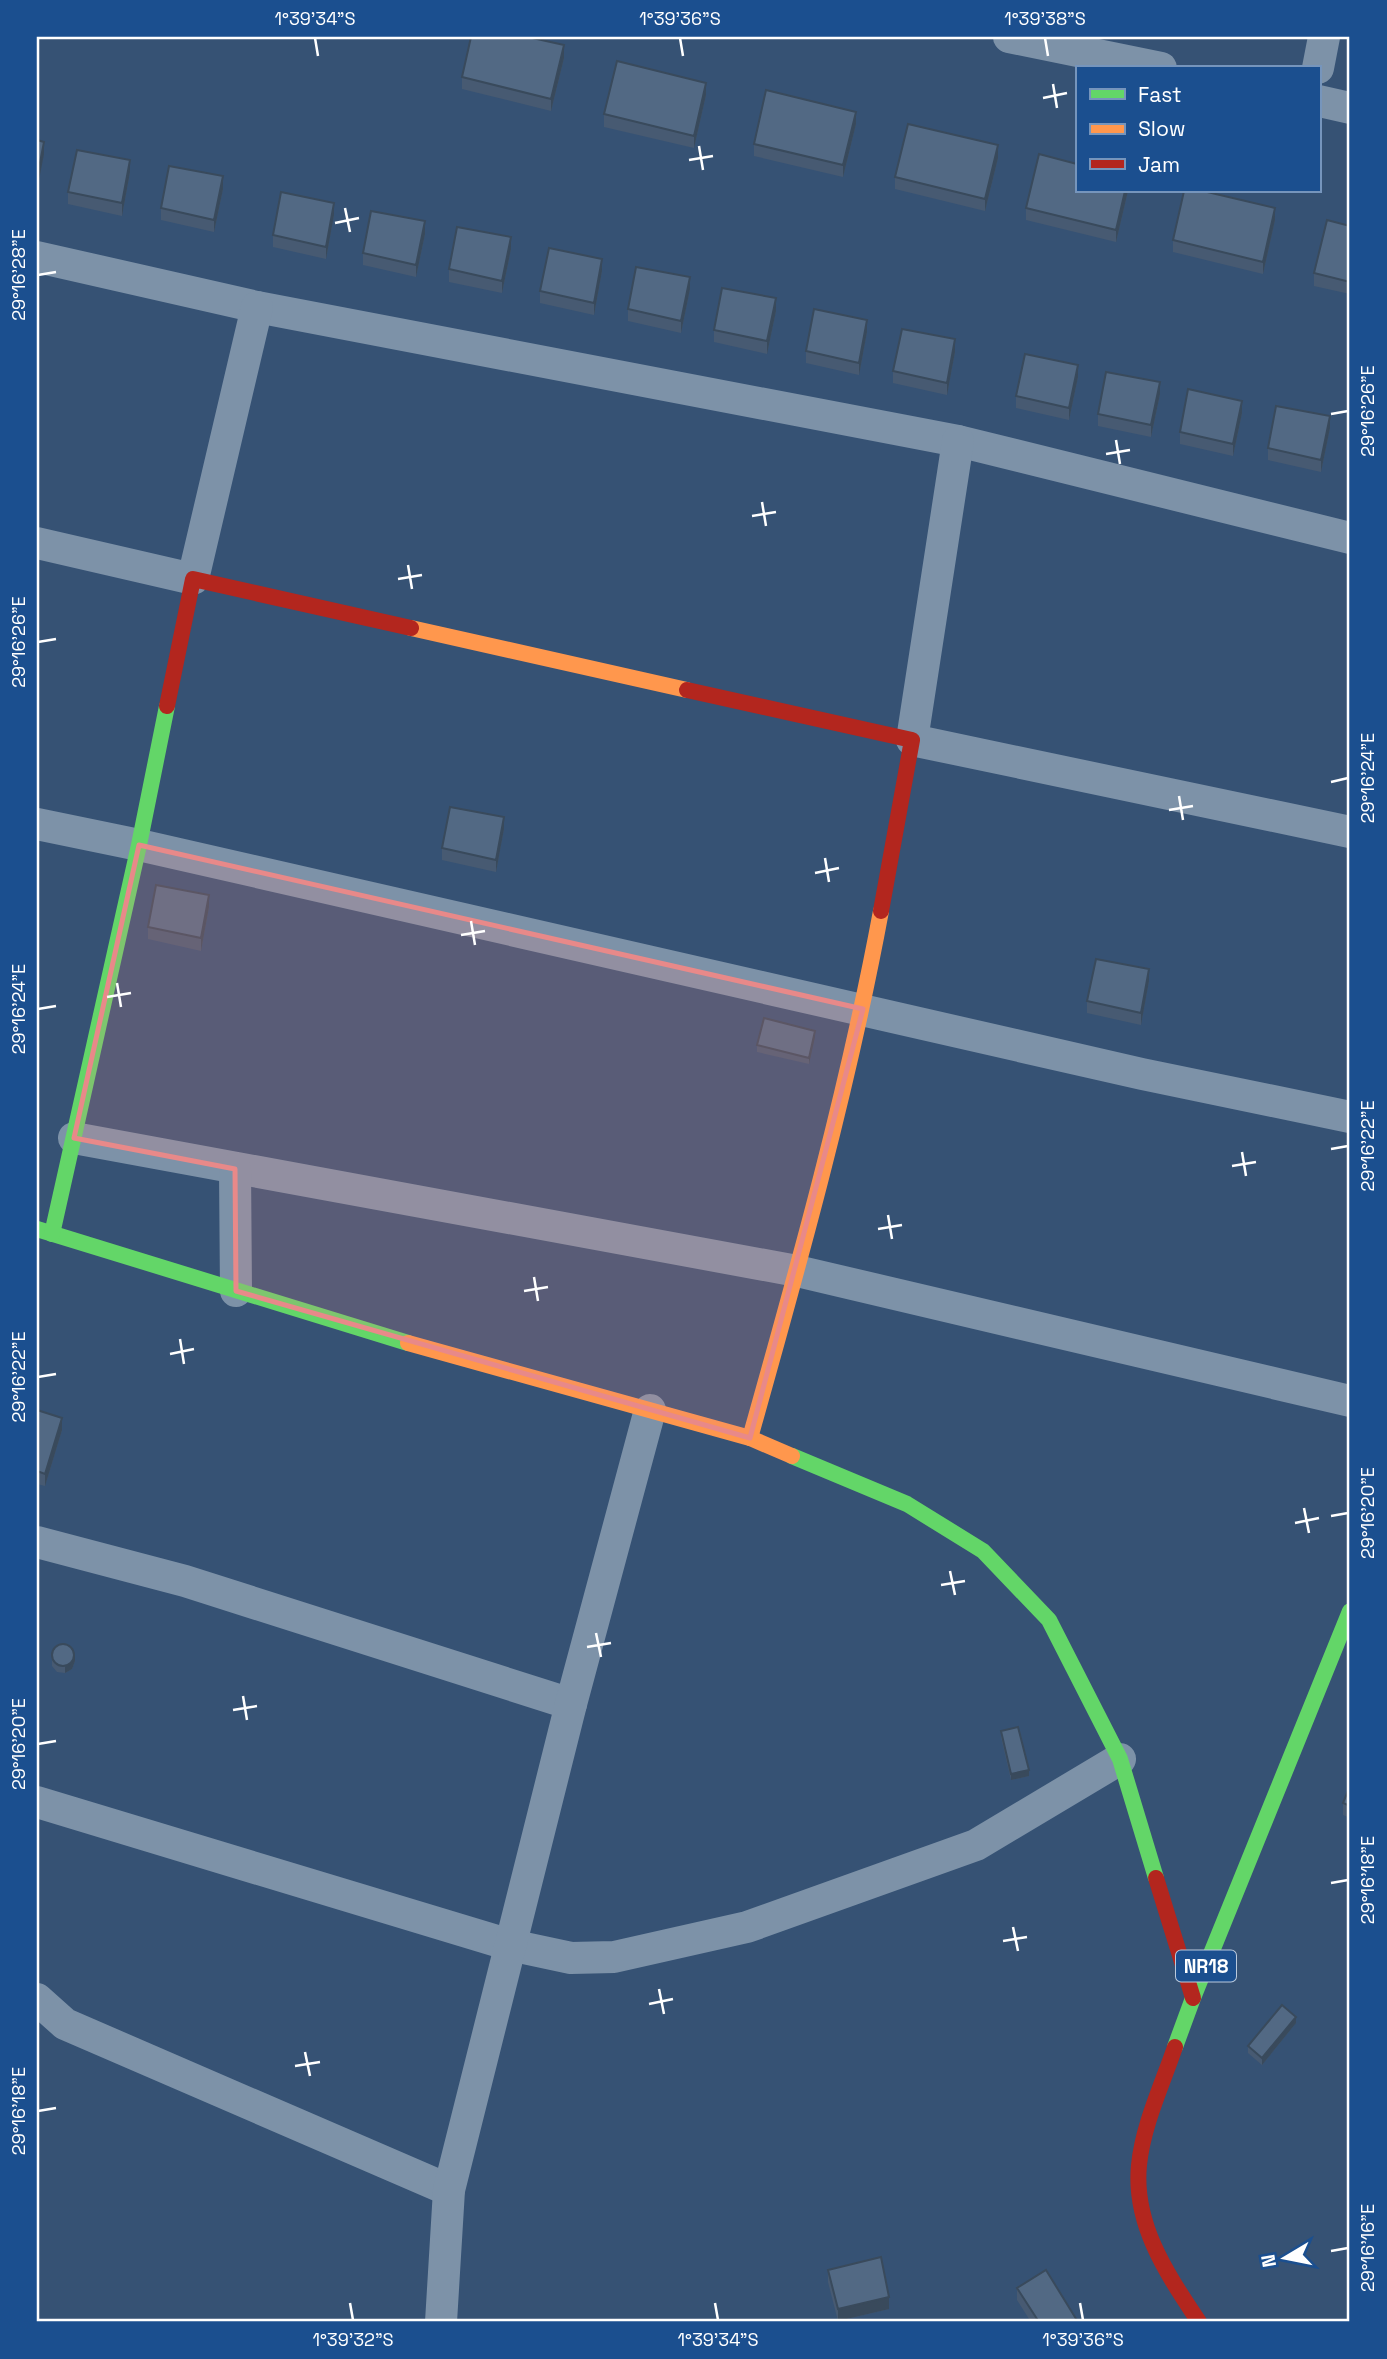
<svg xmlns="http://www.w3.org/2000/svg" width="1387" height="2359" font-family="'Space Grotesk',sans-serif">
<rect width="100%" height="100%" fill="#365274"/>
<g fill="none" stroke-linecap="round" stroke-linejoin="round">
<g stroke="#7d92a8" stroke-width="32">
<polyline points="1009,37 1161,68"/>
<polyline points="1318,68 1324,37"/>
<polyline points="1319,101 1350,108"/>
<polyline points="37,257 257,307 958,441 1350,538"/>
<polyline points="958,441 912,740 1350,832"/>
<polyline points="37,543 193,579 257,307"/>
<polyline points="37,824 139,845 1142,1074 1350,1117"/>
<polyline points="74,1138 797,1271 1350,1401"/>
<polyline points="235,1169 236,1291"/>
<polyline points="37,1542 185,1581 571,1704"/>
<polyline points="37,1802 510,1945 571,1958 614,1957 747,1927 976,1845 1120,1759"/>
<polyline points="37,1999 65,2024 449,2190"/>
<polyline points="441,2322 449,2190 571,1704 650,1410"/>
</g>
<g stroke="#63d668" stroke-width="16">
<polyline points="37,1229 408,1343"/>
<polyline points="52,1234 139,845 167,706"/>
<polyline points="792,1456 907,1504 983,1551 1049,1620 1120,1759 1156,1878"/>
<polyline points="1175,2047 1193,1998 1350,1611"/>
</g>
<g stroke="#ff974d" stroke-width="16">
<polyline points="411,628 687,690"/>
<polyline points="408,1343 750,1438 792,1456"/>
<path d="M750 1438C799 1264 848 1089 881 911"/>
</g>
<g stroke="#b3261e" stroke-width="16">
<polyline points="687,690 912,740 881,911"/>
<polyline points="167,706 193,579 411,628"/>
<polyline points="1156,1878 1193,1998"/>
<path d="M1175 2047C1162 2085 1143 2125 1139 2165 1133 2225 1168 2275 1199 2322"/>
</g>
</g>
<g fill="#475a72">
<polygon points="564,58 551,111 462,89 462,77"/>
<polygon points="706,95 694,148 604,127 604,114"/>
<polygon points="856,124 843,177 754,156 754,144"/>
<polygon points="998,158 985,211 895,189 895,177"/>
<polygon points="130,172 122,216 68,204 68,192"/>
<polygon points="223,189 214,232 161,220 161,208"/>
<polygon points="1077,191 1128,191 1116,242 1026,220 1026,208"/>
<polygon points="334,215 326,259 273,247 273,235"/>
<polygon points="1275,220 1263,274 1173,252 1173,240"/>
<polygon points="1350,226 1350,294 1314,286 1314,273"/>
<polygon points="425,234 416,277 363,265 363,253"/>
<polygon points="511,249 502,293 449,282 449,269"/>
<polygon points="602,271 594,315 540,303 540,291"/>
<polygon points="690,289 681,333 628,321 628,309"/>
<polygon points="776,311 767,354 714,342 714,330"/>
<polygon points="867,332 859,375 806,363 806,351"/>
<polygon points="955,352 947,395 893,383 893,371"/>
<polygon points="1078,377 1069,420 1016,408 1016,396"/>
<polygon points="1160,394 1151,437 1098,426 1098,414"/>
<polygon points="1242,413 1233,456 1180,444 1180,432"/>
<polygon points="1330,428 1321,472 1268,460 1268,448"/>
<polygon points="504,829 496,872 442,860 442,848"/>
<polygon points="209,907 201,951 148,939 148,927"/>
<polygon points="1149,981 1141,1025 1087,1013 1087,1001"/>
<polygon points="815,1037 809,1064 757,1052 757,1045"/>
<polygon points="37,1410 62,1430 45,1486 37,1484"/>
<polygon points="52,1651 75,1661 72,1669 65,1673 57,1672 52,1666"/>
<polygon points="1001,1731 1029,1776 1011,1780 1001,1737"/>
<polygon points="1350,1786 1350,1818 1343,1815 1343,1803"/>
<polygon points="1296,2023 1262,2065 1248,2053 1248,2046"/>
<polygon points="828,2270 889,2309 838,2321 828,2282"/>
<polygon points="1017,2288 1078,2322 1031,2322 1017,2300"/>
</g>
<g fill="#394a5c">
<polygon points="564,45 564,58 551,111 551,99"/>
<polygon points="706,83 706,95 694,148 694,136"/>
<polygon points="856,112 856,124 843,177 843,165"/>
<polygon points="44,142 44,154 37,190 37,178"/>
<polygon points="998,145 998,158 985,211 985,199"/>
<polygon points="130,160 130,172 122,216 122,203"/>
<polygon points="223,176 223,189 214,232 214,220"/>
<polygon points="1125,191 1128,191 1116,242 1116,230"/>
<polygon points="334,203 334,215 326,259 326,247"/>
<polygon points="1275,208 1275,220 1263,274 1263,262"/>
<polygon points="425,221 425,234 416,277 416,265"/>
<polygon points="511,237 511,249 502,293 502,281"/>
<polygon points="602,259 602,271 594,315 594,303"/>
<polygon points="690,277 690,289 681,333 681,321"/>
<polygon points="776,298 776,311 767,354 767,341"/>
<polygon points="867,320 867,332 859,375 859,363"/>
<polygon points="955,339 955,352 947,395 947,383"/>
<polygon points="1078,365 1078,377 1069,420 1069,408"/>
<polygon points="1160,382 1160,394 1151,437 1151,425"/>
<polygon points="1242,401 1242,413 1233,456 1233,444"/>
<polygon points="1330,416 1330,428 1321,472 1321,460"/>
<polygon points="504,817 504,829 496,872 496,860"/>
<polygon points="209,895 209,907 201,951 201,938"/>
<polygon points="1149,969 1149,981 1141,1025 1141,1013"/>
<polygon points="815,1031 815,1037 809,1064 809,1058"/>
<polygon points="62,1418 62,1430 45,1486 45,1474"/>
<polygon points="75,1655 75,1661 72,1669 65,1673 65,1667"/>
<polygon points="1029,1770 1029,1776 1011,1780 1011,1774"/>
<polygon points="1296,2017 1296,2023 1262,2065 1262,2058"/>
<polygon points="889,2297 889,2309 838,2321 838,2309"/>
</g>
<g fill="#526984" stroke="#394a5c" stroke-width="2">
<polygon points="471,37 528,37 564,45 551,99 462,77"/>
<polygon points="617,61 706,83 694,136 604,114"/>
<polygon points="766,90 856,112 843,165 754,144"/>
<polygon points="908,124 998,145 985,199 895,177"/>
<polygon points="37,140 44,142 37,178"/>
<polygon points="77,150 130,160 122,203 68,192"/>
<polygon points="1039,154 1077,164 1077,191 1125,191 1116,230 1026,208"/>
<polygon points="169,166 223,176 214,220 161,208"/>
<polygon points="1184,191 1203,191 1275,208 1263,262 1173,240"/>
<polygon points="281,192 334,203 326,247 273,235"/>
<polygon points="371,211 425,221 416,265 363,253"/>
<polygon points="1327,220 1350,226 1350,282 1314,273"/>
<polygon points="457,227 511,237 502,281 449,269"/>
<polygon points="549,248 602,259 594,303 540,291"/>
<polygon points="636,267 690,277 681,321 628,309"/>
<polygon points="722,288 776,298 767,341 714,330"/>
<polygon points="814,309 867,320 859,363 806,351"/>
<polygon points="902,329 955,339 947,383 893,371"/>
<polygon points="1025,354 1078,365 1069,408 1016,396"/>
<polygon points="1106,372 1160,382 1151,425 1098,414"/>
<polygon points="1188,389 1242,401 1233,444 1180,432"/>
<polygon points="1276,406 1330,416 1321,460 1268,448"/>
<polygon points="450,807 504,817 496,860 442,848"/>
<polygon points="156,885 209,895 201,938 148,927"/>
<polygon points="1096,959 1149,969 1141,1013 1087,1001"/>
<polygon points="764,1018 815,1031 809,1058 757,1045"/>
<polygon points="37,1410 62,1418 45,1474 37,1471"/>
<circle cx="63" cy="1655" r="11"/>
<polygon points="1018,1727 1029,1770 1011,1774 1001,1731"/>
<polygon points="1350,1786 1350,1806 1343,1803"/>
<polygon points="1282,2005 1296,2017 1262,2058 1248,2046"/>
<polygon points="881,2257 889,2297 838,2309 828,2270"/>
<polygon points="1046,2270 1078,2322 1039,2322 1017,2288"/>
</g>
<path fill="#e88989" fill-opacity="0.2" stroke="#e88989" stroke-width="5" stroke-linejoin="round" d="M139 845 863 1009 750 1438 236 1291 235 1169 74 1138Z"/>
<path fill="none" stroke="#fff" stroke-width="2.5" d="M315 38 318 56M680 38 683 56M1045 38 1048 56M1053 84 1057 108M1043 98 1067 93M699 146 703 170M689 160 713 156M345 208 350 232M335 223 359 218M38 275 56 272M1331 414 1348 411M1116 440 1120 464M1106 454 1130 450M762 502 766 526M752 516 776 512M408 565 412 589M398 579 422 575M38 642 56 639M1331 782 1348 778M1179 796 1183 820M1169 810 1193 806M825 858 829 882M815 873 839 868M471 921 475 945M461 935 485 931M117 983 121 1007M107 997 131 993M38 1009 56 1006M1331 1149 1348 1146M1242 1152 1246 1176M1232 1166 1256 1162M888 1215 892 1239M878 1229 902 1225M534 1277 538 1301M524 1291 548 1287M180 1339 184 1364M170 1354 194 1349M38 1377 56 1374M1304 1508 1309 1533M1331 1516 1348 1513M1295 1523 1319 1518M950 1571 955 1595M941 1585 965 1581M596 1633 601 1657M587 1647 611 1643M243 1696 247 1720M233 1710 257 1706M38 1744 56 1741M1331 1883 1348 1880M1013 1927 1018 1951M1003 1941 1027 1937M659 1989 664 2014M649 2004 673 1999M305 2052 310 2076M295 2066 320 2062M38 2111 56 2108M1331 2251 1348 2248M350 2303 353 2320M715 2303 718 2320M1080 2303 1083 2320"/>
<g text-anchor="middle" stroke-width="6" stroke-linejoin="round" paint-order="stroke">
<rect fill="#1b4f8f" stroke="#bbcadd" stroke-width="2" x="1176" y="1950.5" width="60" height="31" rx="5"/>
<g font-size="19" font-weight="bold" fill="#fff">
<text x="1206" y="1973">NR18</text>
</g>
</g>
<rect width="1387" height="2359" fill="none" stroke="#1b4f8f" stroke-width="77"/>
<rect x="1076" y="66" width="245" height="126" fill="#1b4f8f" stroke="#7695bc" stroke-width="2"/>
<rect x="1090" y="89" width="35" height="10" fill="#63d668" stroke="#7695bc" stroke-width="2"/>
<text x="1138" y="102" font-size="21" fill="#ffffff">Fast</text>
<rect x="1090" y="124" width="35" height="10" fill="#ff974d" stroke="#7695bc" stroke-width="2"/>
<text x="1138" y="136" font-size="21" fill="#ffffff">Slow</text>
<rect x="1090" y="159" width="35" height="10" fill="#b3261e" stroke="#7695bc" stroke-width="2"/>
<text x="1138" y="172" font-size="21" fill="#ffffff">Jam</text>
<g transform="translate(1285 2258) rotate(260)" stroke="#1b4f8f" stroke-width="5" paint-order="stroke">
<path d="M0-5L12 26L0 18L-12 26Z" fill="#ffffff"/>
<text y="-10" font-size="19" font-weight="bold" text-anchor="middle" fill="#ffffff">N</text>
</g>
<rect x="38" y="38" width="1310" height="2282" fill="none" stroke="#fff" stroke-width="2.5"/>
<g font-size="18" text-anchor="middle" fill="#fff">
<text x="315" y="25">1°39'34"S</text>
<text x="680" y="25">1°39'36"S</text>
<text x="1045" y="25">1°39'38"S</text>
<text transform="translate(19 275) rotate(-90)" y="6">29°16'28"E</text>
<text transform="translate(1368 411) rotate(-90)" y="6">29°16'26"E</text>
<text transform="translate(19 642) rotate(-90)" y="6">29°16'26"E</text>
<text transform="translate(1368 778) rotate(-90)" y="6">29°16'24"E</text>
<text transform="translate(19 1009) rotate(-90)" y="6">29°16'24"E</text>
<text transform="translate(1368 1146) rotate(-90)" y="6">29°16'22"E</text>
<text transform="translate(19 1377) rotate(-90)" y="6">29°16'22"E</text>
<text transform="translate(1368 1513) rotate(-90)" y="6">29°16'20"E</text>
<text transform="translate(19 1744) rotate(-90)" y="6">29°16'20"E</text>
<text transform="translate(1368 1880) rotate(-90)" y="6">29°16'18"E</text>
<text transform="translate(19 2111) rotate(-90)" y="6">29°16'18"E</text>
<text transform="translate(1368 2248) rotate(-90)" y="6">29°16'16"E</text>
<text x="353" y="2346">1°39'32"S</text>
<text x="718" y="2346">1°39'34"S</text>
<text x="1083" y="2346">1°39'36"S</text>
</g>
</svg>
